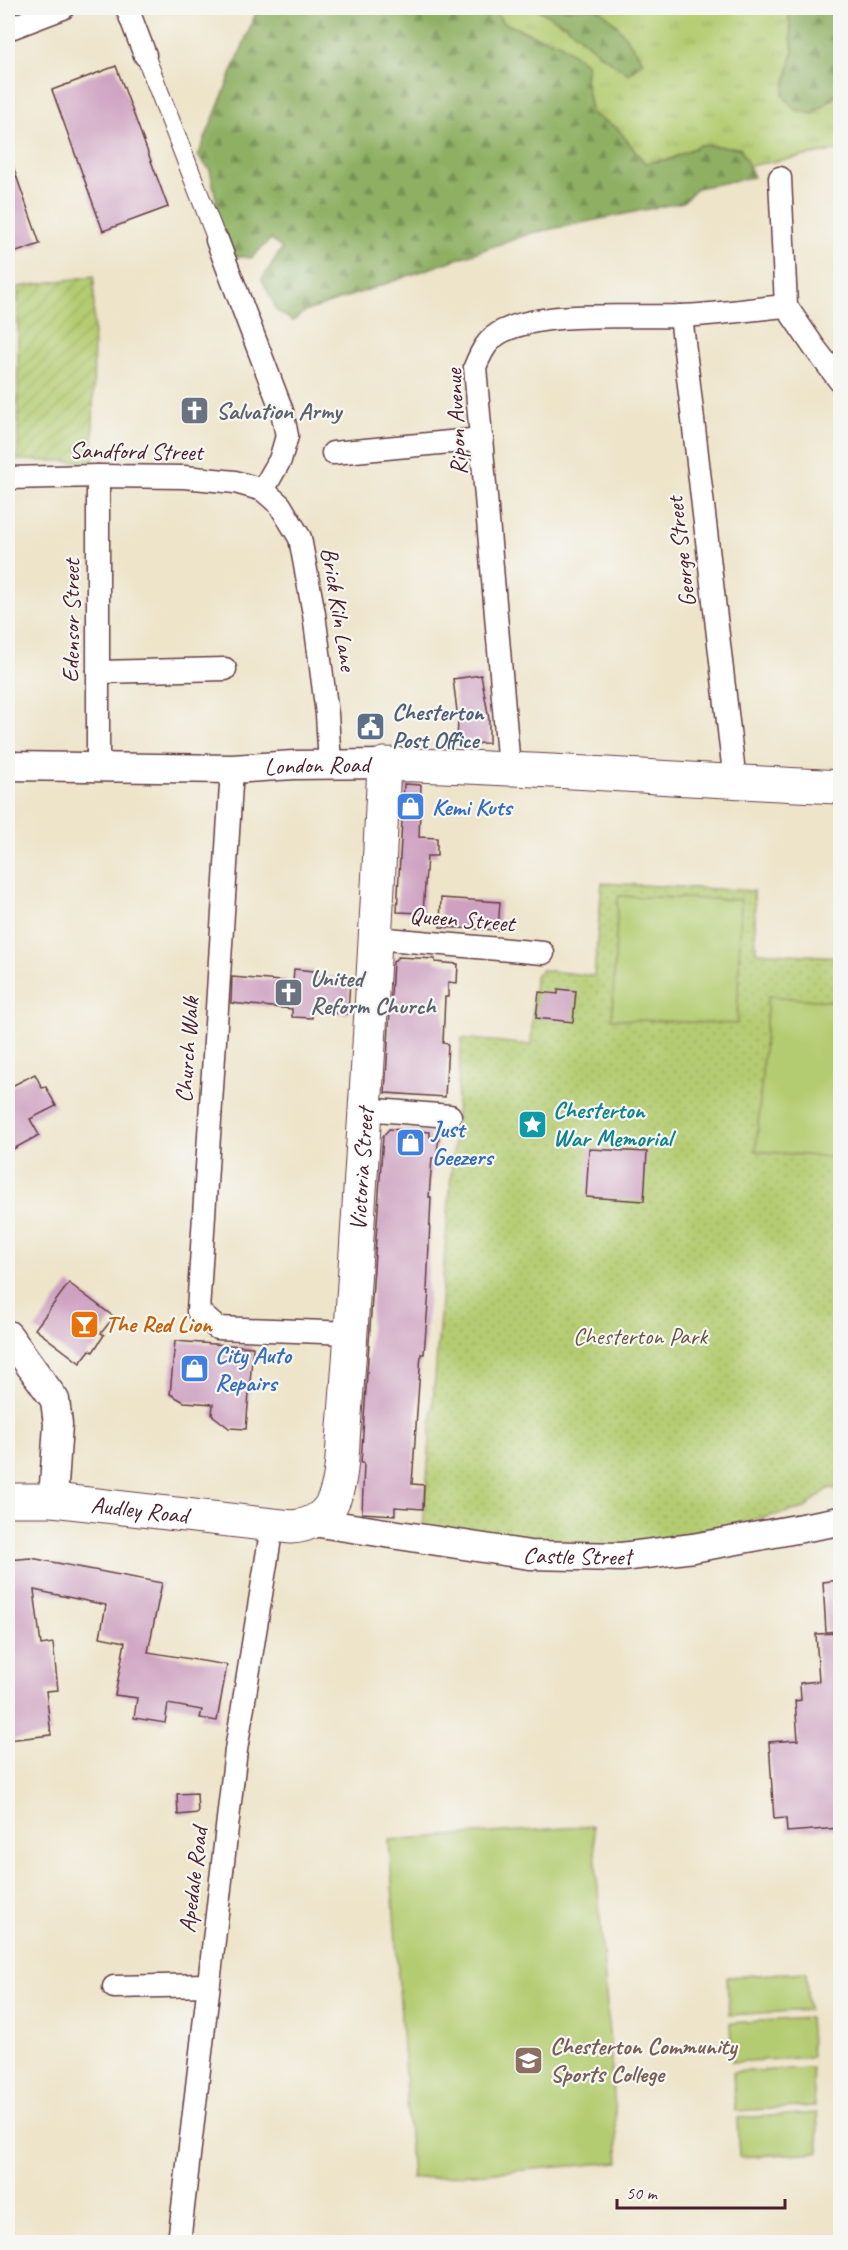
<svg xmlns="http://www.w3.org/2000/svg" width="848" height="2250" font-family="Caveat,sans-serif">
<defs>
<pattern id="grass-tufts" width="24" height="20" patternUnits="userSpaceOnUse" patternTransform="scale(1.5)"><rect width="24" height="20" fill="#b4cc71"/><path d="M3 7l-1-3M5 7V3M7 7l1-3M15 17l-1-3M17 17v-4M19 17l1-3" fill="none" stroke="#9caf62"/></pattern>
<pattern id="forest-firs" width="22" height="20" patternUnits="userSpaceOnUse" patternTransform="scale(1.5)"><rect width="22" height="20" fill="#8fb063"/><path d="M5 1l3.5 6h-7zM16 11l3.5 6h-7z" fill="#778f52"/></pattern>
<pattern id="park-dots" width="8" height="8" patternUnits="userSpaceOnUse" patternTransform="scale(1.5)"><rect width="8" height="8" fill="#b4cc71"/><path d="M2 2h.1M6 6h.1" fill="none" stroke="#9caf62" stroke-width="1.8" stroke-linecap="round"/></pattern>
<pattern id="garden-furrows" width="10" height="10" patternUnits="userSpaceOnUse" patternTransform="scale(1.5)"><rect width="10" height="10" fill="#b4cc71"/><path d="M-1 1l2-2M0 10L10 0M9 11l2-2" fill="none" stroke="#9caf62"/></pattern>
</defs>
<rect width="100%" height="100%" fill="#f6f6f2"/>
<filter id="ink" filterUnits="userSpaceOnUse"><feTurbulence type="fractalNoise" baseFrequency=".0167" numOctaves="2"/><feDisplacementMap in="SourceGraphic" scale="12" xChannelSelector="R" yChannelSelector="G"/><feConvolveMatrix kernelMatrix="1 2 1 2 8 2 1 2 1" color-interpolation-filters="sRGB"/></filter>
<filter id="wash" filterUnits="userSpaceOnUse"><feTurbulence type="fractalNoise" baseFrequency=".008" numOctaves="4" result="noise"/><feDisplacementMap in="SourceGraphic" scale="24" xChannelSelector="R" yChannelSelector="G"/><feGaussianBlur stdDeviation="1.35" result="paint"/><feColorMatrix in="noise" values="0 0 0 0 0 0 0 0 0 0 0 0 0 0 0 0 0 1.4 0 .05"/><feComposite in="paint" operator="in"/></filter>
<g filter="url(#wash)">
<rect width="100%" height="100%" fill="#eee4ca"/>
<polygon fill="url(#grass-tufts)" stroke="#7f764e" stroke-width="1.5" points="495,8 535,8 566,25 601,55 617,25 598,8 788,8 793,52 783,95 813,114 840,92 840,150 748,166 740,148 700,145 671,159 645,163 617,128 592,114 585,80 587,64 559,43 535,36 502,22"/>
<g fill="url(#forest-firs)" stroke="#6c6847" stroke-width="1.5">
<polygon points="258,8 495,8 502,22 535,36 559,43 587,64 585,80 592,114 617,128 645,163 671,159 700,145 740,148 754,177 697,188 683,202 532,233 304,312 293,321 277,311 262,279 282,249 271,239 251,258 235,256 216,220 216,198 210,170 198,156"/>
<polygon points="535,8 598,8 617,25 643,61 629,74 601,55 566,25"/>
<polygon points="788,8 840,8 840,92 813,114 795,110 783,95 793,52"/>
</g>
<polygon fill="url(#park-dots)" stroke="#7f764e" stroke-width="1.5" points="602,883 754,891 756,952 840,957 840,1489 829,1488 805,1508 709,1530 628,1545 546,1546 423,1528 462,1038 531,1045 535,976 542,970 594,976"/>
<polygon fill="url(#garden-furrows)" stroke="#7f764e" stroke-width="1.5" points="94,276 93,462 18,460 18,287"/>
<g fill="#b4cc71" stroke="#7f764e" stroke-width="1.5">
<polygon points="618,896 741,900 737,1024 612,1019"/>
<polygon points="768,996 840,1002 840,1158 756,1151"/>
<polygon points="593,1826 619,2162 412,2179 389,1840"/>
<polygon points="806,1972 808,2010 729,2015 727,1977"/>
<polygon points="809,2018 812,2057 732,2062 730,2023"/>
<polygon points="812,2068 815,2106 735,2111 733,2072"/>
<polygon points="817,2113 819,2152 739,2157 737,2118"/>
</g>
<g id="blocks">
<g fill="#cea1c1">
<polygon points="116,66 168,207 103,231 52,90"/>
<polygon points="8,158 10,158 40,244 8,255"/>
<polygon points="481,675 489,719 489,743 457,744 458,719 453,679"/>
<polygon points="404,784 421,785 419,837 437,838 437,856 427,856 423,913 397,912"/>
<polygon points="441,898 500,902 498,930 440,927"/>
<polygon points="398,957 435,959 435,962 458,964 457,983 448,982 448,997 445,997 443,1043 448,1044 445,1097 385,1093 393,962"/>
<polygon points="294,969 314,971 314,976 350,979 348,1014 313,1011 312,1018 292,1017 292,1009 231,1003 232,977 293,982"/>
<polygon points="558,989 576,991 573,1022 536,1018 539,992 558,994"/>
<polygon points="35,1074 42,1088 46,1087 56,1106 30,1119 39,1135 8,1152 8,1088"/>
<polygon points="389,1129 430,1132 430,1137 439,1138 436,1158 432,1158 429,1197 431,1197 427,1291 429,1291 424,1354 421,1354 412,1484 424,1485 423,1509 395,1507 395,1515 362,1513 364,1463 361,1463 381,1163 383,1136"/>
<polygon points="589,1149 647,1152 644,1201 586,1197"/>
<polygon points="69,1283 114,1317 101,1333 104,1335 93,1352 90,1350 80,1363 35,1329"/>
<polygon points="175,1341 253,1347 246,1429 229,1428 212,1415 213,1404 184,1402 170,1394"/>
<polygon points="31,1558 162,1583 148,1652 227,1665 217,1721 200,1718 202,1710 168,1704 165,1723 134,1718 137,1698 115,1695 125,1642 100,1637 106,1605 34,1590 41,1645 53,1643 58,1690 46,1691 51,1735 8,1740 8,1560"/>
<polygon points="840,1580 840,1631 826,1632 823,1582"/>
<polygon points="840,1633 840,1828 787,1832 786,1818 774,1819 769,1742 798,1740 795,1701 801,1700 800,1683 819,1681 816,1634"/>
<polygon points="197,1793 198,1813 178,1815 177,1794"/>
</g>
</g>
</g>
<g filter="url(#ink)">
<use href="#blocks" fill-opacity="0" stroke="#633d43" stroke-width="1.5"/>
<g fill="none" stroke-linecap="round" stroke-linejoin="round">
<defs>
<polyline id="pedestrian" points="145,55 217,240"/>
<g id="minor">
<polyline points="127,8 145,55"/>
<polyline points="8,29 63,8"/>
<polyline points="780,178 786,306 814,347 840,381"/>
<polyline points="217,240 282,411 287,436 280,460 263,490"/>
<polyline points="681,316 735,782"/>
<polyline points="333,453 482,439"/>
<polyline points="8,478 98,476 184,477 235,482 263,490 280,505 300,538 314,614 327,714 330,765"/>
<polyline points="98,672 225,669"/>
<polyline points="98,767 98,476"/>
<path d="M509 768 475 367C481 352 488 338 503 331 548 310 630 318 680 316 715 315 751 309 786 306"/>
<polyline points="232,769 198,1311 217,1328 351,1333"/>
<polyline points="376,938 543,953"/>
<polyline points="365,1109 450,1116"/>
<polyline points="114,1987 207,1985"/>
<polyline points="179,2242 236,1750 272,1526"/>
</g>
<g id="tertiary">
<path id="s1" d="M8 766 232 769 294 765 384 764"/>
<polyline points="8,1335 55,1400 58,1424 53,1500"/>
<path id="s2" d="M313 1522 530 1555 622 1557 693 1548 840 1521"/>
</g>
<g id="secondary">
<path id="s3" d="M8 1500H53L291 1527C307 1526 324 1519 332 1503 343 1481 342 1451 344 1427 347 1389 350 1352 352 1314 364 1131 376 948 384 764 536 768 688 780 840 787"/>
</g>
</defs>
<use href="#pedestrian" stroke="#633d43" stroke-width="20"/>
<use href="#minor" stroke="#633d43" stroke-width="25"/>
<use href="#tertiary" stroke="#633d43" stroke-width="31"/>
<use href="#secondary" stroke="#633d43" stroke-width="35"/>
<use href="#pedestrian" stroke="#fff" stroke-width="18"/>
<use href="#minor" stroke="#fff" stroke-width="22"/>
<use href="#tertiary" stroke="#fff" stroke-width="28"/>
<use href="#secondary" stroke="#fff" stroke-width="33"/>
</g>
</g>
<defs>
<symbol id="church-square" viewBox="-11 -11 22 22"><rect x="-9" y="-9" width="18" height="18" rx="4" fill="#6b7280" stroke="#f6f6f2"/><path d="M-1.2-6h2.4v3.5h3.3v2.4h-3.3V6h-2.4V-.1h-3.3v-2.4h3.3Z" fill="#fff"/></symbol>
<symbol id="civic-square" viewBox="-11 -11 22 22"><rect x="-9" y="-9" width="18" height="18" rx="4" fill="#5c6f8a" stroke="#f6f6f2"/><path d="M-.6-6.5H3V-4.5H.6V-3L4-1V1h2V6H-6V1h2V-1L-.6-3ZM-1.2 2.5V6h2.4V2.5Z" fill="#fff"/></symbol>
<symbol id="shop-square" viewBox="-11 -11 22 22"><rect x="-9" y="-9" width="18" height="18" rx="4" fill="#3f7fe0" stroke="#f6f6f2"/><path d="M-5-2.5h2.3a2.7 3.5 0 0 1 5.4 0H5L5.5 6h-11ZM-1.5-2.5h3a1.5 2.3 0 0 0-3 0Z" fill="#fff"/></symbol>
<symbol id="sight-square" viewBox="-11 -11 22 22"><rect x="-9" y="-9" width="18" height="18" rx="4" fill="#0f9aa8" stroke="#f6f6f2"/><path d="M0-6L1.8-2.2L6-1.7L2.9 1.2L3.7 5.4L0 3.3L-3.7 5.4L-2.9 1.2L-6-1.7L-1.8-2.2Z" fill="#fff"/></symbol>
<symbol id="bar-square" viewBox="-11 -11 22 22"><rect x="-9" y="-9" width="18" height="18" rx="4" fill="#e8710a" stroke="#f6f6f2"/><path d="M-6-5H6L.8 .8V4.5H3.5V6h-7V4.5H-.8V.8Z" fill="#fff"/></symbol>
<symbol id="school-square" viewBox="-11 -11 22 22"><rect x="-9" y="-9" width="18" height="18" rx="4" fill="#8d6e63" stroke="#f6f6f2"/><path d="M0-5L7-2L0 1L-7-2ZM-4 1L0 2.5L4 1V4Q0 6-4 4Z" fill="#fff"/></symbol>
</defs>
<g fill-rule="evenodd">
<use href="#church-square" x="178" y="394" width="33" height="33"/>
<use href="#civic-square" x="354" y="710" width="33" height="33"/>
<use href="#shop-square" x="394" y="790" width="33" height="33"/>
<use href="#church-square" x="272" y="976" width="33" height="33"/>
<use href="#sight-square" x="516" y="1108" width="33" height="33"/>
<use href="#shop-square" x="394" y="1126" width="33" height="33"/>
<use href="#bar-square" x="68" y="1308" width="33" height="33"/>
<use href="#shop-square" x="178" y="1352" width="33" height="33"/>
<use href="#school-square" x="512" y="2044" width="33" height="33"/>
</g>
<g text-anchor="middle" stroke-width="4.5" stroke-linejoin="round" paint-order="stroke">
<g font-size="24" font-weight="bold" fill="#5b616d" stroke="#f6f6f2" text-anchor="start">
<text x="216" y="419">Salvation Army</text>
<text x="310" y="986">United<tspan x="310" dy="28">Reform Church</tspan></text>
</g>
<g font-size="24" fill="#4a1f2b" stroke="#f6f6f2">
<text transform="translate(456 422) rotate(-93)" y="8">Ripon Avenue</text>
<text transform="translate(136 451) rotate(1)" y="8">Sandford Street</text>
<text transform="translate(681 552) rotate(-97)" y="8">George Street</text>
<text transform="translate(339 609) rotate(81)" y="8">Brick Kiln Lane</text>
<text transform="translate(71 621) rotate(-90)" y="8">Edensor Street</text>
<text dy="8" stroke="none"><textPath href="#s1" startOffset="309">London Road</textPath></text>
<text transform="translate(462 919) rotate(5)" y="8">Queen Street</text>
<text transform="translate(187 1050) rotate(-86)" y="8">Church Walk</text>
<text dy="8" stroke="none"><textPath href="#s3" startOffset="670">Victoria Street</textPath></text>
<text dy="8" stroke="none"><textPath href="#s3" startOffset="132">Audley Road</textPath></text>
<text dy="8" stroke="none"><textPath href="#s2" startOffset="267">Castle Street</textPath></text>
<text transform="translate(193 1880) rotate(-83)" y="8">Apedale Road</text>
</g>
<g font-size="24" font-weight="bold" fill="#4e5e75" stroke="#f6f6f2" text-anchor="start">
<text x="392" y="720">Chesterton<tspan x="392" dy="28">Post Office</tspan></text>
</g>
<g font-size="24" font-weight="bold" fill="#366cbe" stroke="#f6f6f2" text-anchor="start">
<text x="432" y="815">Kemi Kuts</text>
<text x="432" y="1137">Just<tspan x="432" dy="28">Geezers</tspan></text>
<text x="215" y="1363">City Auto<tspan x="215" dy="28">Repairs</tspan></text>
</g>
<g font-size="24" font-weight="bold" fill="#0d838f" stroke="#f6f6f2" text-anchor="start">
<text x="553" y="1118">Chesterton<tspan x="553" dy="28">War Memorial</tspan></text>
</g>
<g font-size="24" font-weight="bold" fill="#c56008" stroke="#f6f6f2" text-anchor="start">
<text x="105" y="1332">The Red Lion</text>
</g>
<g font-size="24" fill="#6a5340" stroke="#f6f6f2">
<text x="640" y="1344">Chesterton Park</text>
</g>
<g font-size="24" font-weight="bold" fill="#785e54" stroke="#f6f6f2" text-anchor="start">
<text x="550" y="2054">Chesterton Community<tspan x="550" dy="28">Sports College</tspan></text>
</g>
</g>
<rect width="848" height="2250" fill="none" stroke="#f6f6f2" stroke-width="30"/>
<path d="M617 2199v9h168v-9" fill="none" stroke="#4a1f2b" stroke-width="3"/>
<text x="626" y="2199" font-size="18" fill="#4a1f2b" stroke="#f6f6f2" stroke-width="4.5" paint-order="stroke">50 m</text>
</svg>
